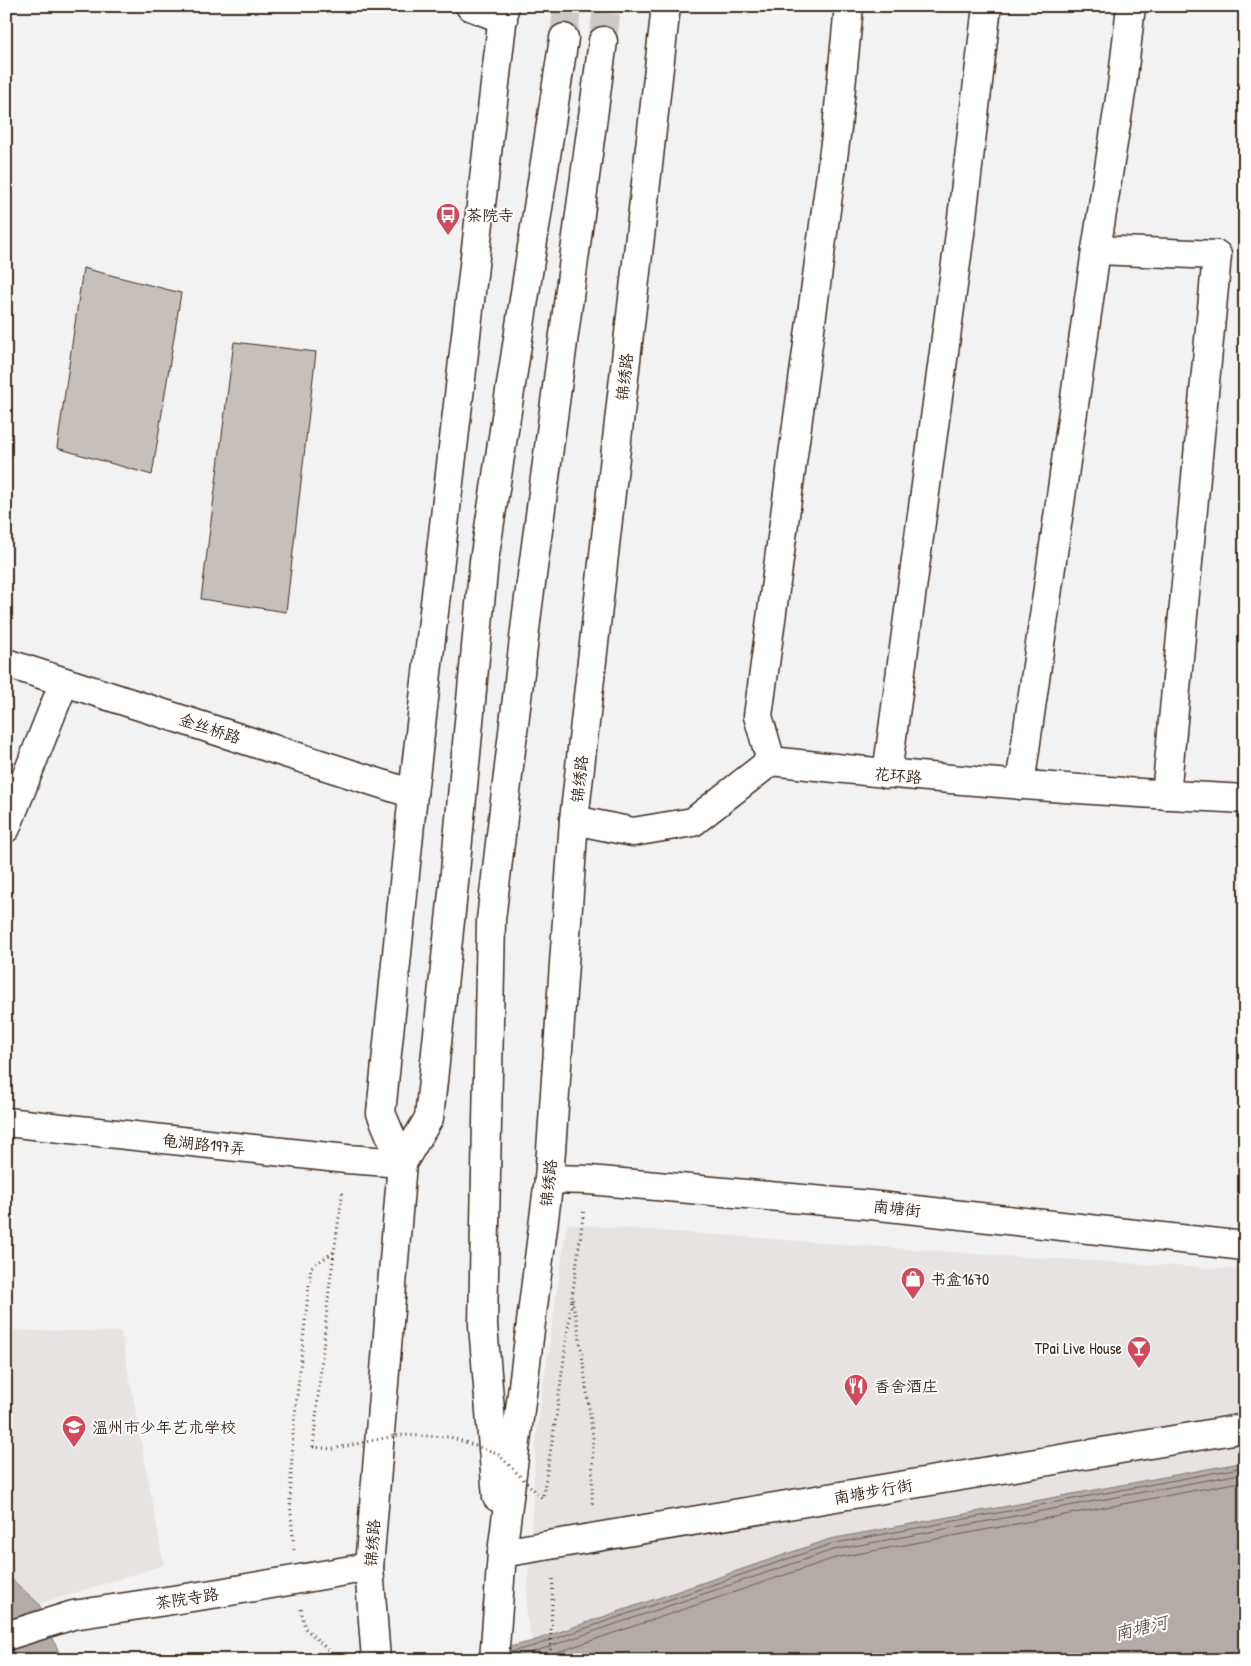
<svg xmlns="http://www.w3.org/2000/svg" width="1251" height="1666" font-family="'Patrick Hand','LXGW WenKai TC',sans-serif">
<rect width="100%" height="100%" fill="#f3f2f2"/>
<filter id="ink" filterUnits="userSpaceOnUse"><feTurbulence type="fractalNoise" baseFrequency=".02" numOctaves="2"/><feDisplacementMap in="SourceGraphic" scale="10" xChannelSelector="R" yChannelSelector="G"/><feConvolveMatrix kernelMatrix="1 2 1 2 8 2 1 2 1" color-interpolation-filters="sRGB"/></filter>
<g filter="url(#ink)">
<g fill="#e6e3e2">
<polygon points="567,1224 1004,1256 1245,1270 1245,1462 830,1539 533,1641 526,1616 537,1428"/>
<polygon points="6,1330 121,1332 164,1565 39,1604 9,1577 6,1576"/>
</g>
<g fill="#b2aba7" stroke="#827770">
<polygon points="1245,1462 1245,1660 458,1660 533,1641 830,1539"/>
<polygon points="6,1576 9,1577 39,1604 62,1660 6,1660"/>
</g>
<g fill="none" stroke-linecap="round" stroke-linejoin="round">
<g stroke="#6b5e55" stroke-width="1">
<polyline points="510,1652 534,1646 831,1544 1245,1467"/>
<polyline points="509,1658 536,1651 833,1550 1245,1473"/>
<polyline points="534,1660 835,1558 1245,1481"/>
</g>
</g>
<g fill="#c6c0bd" stroke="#3b2a1e">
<polygon points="83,268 181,293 152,475 57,448"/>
<polygon points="234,342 316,352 286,612 201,599"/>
</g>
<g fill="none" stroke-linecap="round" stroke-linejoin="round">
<g stroke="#cecac8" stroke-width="28" stroke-dasharray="28 14" stroke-linecap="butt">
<polyline points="564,38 567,6"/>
<polyline points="603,41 607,6"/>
</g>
<defs>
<g id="minor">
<polyline points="470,6 503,19"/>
<polyline points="1096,250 1217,255 1166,795"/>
<polyline points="6,663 413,794"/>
<polyline points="771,761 758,716 837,128 849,6"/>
<polyline points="887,774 961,226 987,6"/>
<polyline points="1020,785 1096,250 1122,86 1131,6"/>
<path d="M574 820 633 832 693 822 771 761C929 779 1086 791 1245 799"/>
<polyline points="6,828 64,682"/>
<polyline points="6,1122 347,1159 402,1163"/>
<polyline points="549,1179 589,1180 870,1205 1245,1246"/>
<polyline points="502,1553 1245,1428"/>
<polyline points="6,1636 73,1615 219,1593 369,1567"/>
</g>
<g id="major">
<polyline points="402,1163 429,1118 454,883 484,561 564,38"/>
<polyline points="497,1497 483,1325 491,920 527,613 603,41"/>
<polyline points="376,1660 369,1567 402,1163 381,1113 413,794 504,6"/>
<polyline points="494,1660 502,1553 549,1179 574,820 666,6"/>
</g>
</defs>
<use href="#minor" stroke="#3b2a1e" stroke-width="31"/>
<use href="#major" stroke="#3b2a1e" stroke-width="31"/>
<g stroke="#3b2a1e" stroke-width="3" stroke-dasharray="1 4" stroke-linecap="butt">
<polyline points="572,1299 579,1333 593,1437 592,1503 589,1506"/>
<polyline points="313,1447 329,1289 343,1189"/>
<polyline points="543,1495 556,1418 584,1209"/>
<polyline points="294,1550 290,1502 293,1433 311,1267 334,1252"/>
<polyline points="301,1609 305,1628 328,1650 330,1660"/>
<polyline points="550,1660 553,1576"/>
</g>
<use href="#minor" stroke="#fff" stroke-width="28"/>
<use href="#major" stroke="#fff" stroke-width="28"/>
<polyline stroke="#3b2a1e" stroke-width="3" stroke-dasharray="1 4" stroke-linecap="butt" points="313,1447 332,1449 399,1435 450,1437 497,1453 542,1498"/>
</g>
</g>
<defs>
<symbol id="bus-pin" viewBox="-11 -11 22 30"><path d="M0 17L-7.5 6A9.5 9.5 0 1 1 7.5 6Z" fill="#d1495b" stroke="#fff"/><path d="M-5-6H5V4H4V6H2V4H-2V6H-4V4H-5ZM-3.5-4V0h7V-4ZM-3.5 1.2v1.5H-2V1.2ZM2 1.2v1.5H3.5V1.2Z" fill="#fff"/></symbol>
<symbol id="shop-pin" viewBox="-11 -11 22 30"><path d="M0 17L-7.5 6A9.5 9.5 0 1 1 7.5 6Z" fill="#d1495b" stroke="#fff"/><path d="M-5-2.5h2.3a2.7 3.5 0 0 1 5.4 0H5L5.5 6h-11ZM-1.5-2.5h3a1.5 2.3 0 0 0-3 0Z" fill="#fff"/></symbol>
<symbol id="bar-pin" viewBox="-11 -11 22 30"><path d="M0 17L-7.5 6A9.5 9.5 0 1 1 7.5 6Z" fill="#d1495b" stroke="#fff"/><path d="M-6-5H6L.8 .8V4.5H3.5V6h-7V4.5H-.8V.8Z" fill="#fff"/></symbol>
<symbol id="restaurant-pin" viewBox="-11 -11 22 30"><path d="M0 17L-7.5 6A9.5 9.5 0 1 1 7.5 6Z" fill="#d1495b" stroke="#fff"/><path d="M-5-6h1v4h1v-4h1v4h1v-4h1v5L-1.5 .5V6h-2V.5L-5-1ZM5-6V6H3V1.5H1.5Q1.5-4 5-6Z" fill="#fff"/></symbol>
<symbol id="school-pin" viewBox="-11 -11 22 30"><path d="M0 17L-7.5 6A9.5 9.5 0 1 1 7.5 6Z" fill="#d1495b" stroke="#fff"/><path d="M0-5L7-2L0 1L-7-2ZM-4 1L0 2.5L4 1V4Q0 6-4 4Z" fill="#fff"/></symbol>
</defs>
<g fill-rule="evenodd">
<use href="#bus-pin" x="434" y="201" width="28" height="38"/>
<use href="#shop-pin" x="899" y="1265" width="28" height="38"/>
<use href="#bar-pin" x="1125" y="1334" width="28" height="38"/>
<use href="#restaurant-pin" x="842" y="1372" width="28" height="38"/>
<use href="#school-pin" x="60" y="1413" width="28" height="38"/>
</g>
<g text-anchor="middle" stroke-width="4" stroke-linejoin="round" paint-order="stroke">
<g font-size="16" fill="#3b2a1e" stroke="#fff" text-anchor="start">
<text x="466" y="221">茶院寺</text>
<text x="930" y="1285">书盒1670</text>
<text x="1122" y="1354" text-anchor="end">TPai Live House</text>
<text x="874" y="1392">香舍酒庄</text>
<text x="92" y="1433">温州市少年艺术学校</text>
</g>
<g font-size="16" fill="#3b2a1e" stroke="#fff">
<text transform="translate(624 377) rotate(-84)" y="6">锦绣路</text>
<text transform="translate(210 728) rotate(18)" y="6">金丝桥路</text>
<text transform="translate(898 775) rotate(5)" y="6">花环路</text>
<text transform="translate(579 779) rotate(-84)" y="6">锦绣路</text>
<text transform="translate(204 1144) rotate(6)" y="6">龟湖路197弄</text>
<text transform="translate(548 1183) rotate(-84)" y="6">锦绣路</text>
<text transform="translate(897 1208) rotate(6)" y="6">南塘街</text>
<text transform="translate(873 1491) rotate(-10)" y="6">南塘步行街</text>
<text transform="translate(372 1543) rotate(-86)" y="6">锦绣路</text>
<text transform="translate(187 1598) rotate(-9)" y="6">茶院寺路</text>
</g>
<g font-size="18" font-style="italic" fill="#65574e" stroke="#fff">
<text transform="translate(1141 1628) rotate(-13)" y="6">南塘河</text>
</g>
</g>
<rect width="1251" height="1666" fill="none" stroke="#fff" stroke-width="25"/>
<rect x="12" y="12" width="1226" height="1641" fill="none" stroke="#3b2a1e" stroke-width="2" filter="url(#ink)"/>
</svg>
